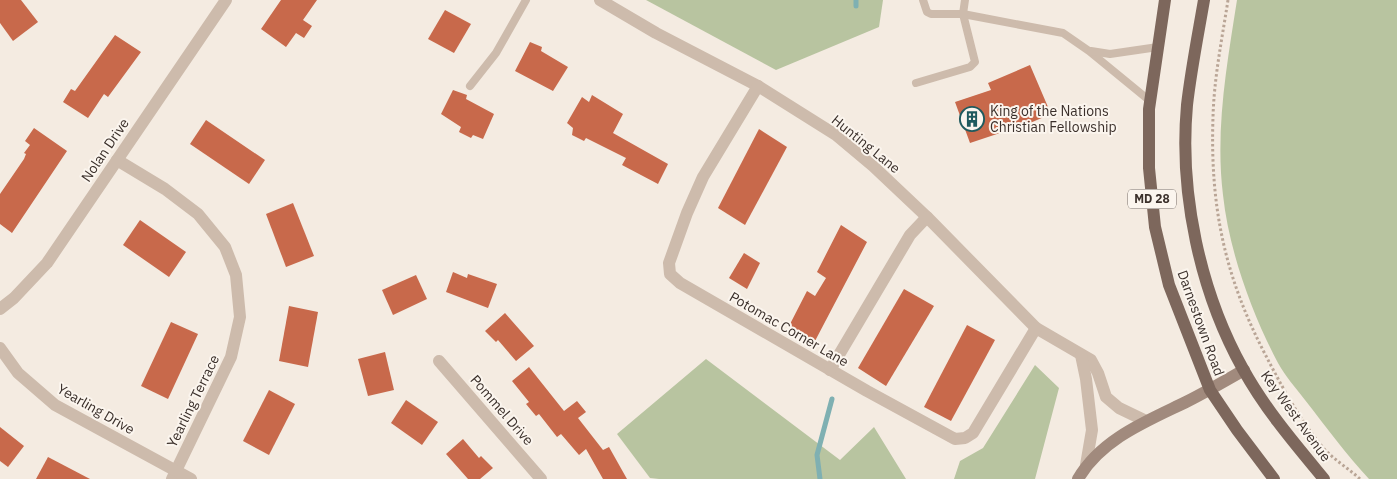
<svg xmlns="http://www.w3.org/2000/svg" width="1397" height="479" font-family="'IBM Plex Sans',sans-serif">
<rect width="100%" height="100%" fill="#f4ebe1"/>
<g fill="#b8c4a0">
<polygon points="646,0 883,0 879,27 776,70"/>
<path d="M1237 0H1397V479H1369C1346 454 1326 427 1305 400 1296 388 1285 376 1278 363 1252 314 1229 251 1223 195 1215 130 1227 64 1237 0Z"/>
<polygon points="706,359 840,460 874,427 906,479 659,479 650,478 617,434"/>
<polygon points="1035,365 1059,388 1035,479 954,479 960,461 983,448"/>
</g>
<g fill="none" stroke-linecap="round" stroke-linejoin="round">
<g stroke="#7fb0b2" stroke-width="5">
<polyline points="856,0 856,6"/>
<polyline points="820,479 817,455 832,399"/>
</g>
</g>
<g fill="#c8694b">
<polygon points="0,0 21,0 38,22 13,41 0,23"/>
<polygon points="281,0 317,0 303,20 312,26 304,38 296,33 286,47 261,29"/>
<polygon points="445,10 471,24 454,53 428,39"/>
<polygon points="115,35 141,52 108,97 104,94 88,118 63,102 71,89 75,91"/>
<polygon points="530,42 542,47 541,51 568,67 553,91 515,71"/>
<polygon points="1030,65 1051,114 1009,132 1009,130 970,143 955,102 991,90 988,83"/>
<polygon points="453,90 467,95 466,99 494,114 483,139 473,135 471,138 459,132 461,127 441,114"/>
<polygon points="592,95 623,114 613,133 668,164 658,184 622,165 626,158 586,138 584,141 572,135 573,128 567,123 582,97 589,102"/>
<polygon points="206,120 265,160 249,184 190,144"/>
<polygon points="34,128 67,151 12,233 0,224 0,194 24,159 26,154 24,153 30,145 25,141"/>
<polygon points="759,129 787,147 745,225 718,208"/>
<polygon points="293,203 314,256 286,267 266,214"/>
<polygon points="140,220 186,252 169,277 123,245"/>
<polygon points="841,225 867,242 815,341 789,326 807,291 815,296 826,278 817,272"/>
<polygon points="744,253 760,263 747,289 729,278"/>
<polygon points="453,272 467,278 468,274 497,284 488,308 446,292"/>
<polygon points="416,275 427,299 393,315 382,290"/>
<polygon points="904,289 934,306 886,386 858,368"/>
<polygon points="289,306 318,312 308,367 279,361"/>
<polygon points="505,313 534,346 516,361 498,340 496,342 485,331"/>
<polygon points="171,322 198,334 168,399 141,386"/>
<polygon points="967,325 995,340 951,421 924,407"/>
<polygon points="385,352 394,390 368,396 358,359"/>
<polygon points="529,367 564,411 577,401 586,412 578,418 603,450 609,447 627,479 603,479 586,449 579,455 561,434 557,437 539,414 536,416 526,404 529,402 512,381"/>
<polygon points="269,390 295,404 269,455 243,441"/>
<polygon points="406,400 438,422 422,445 391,423"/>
<polygon points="0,427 24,446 8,467 0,461"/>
<polygon points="463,439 479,458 481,456 493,468 480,479 468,479 446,454"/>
<polygon points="48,457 90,479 36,479"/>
</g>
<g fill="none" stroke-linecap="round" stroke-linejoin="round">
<path stroke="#b9a596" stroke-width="3" stroke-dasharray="2.5 2.5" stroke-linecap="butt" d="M1228 0C1222 39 1214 78 1213 117 1210 205 1224 275 1265 354 1281 385 1298 417 1320 444 1332 459 1347 467 1360 479"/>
<g stroke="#cdbbac" stroke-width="8">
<polyline points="923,0 927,12 931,14 963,14 1063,33 1089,51 1150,101"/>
<polyline points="1091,51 1110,54 1158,47"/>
<polyline points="916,83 970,67 975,62 963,14 965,0"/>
<polyline points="470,86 496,53 526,0"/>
</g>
<g stroke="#cdbbac" stroke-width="12">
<polyline points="600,0 656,33 758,86 836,135 873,166 927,217 1036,328 1091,360 1098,373 1106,397 1119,408 1146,421"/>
<polyline points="758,86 703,177 687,213 669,263 670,274 680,283 867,391 955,439 965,438 973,433 1036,328"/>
<polyline points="117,160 165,189 198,214 225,247 236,275 240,317 231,357 172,479"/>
<polyline points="0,309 14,298 47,263 226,0"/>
<polyline points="0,348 18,373 55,405 191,479"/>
<polyline points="1081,355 1086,379 1092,430 1086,465"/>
<polyline points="439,361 541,479"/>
<polyline points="830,370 910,235 927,217"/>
</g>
<path stroke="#a18a7d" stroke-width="12" d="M1078 479C1101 439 1147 421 1186 402 1206 392 1225 381 1244 370"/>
<g stroke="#7d675c" stroke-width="12">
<polyline points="1165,0 1149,109 1149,168 1155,227 1169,285 1210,390 1237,430 1274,479"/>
<path d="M1204 0C1198 35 1191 70 1187 105 1179 193 1200 292 1243 369 1265 409 1295 444 1324 479"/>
</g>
</g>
<defs>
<symbol id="building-ring" viewBox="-11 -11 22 22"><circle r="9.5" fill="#fbf5ee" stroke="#1f5a5e" stroke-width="1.5"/><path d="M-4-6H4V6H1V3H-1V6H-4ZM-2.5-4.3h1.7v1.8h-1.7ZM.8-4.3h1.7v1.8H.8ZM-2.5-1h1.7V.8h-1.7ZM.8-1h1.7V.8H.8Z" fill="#1f5a5e"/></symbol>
</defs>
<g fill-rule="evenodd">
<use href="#building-ring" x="958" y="105" width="28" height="28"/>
</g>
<g text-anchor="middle" stroke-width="4" stroke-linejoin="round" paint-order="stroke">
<rect fill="#fbf5ee" stroke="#756b66" stroke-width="1" x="1128" y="189.5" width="48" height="19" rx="4"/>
<g font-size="12" font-weight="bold" fill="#3b302b">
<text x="1152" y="203">MD 28</text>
</g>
<g font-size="14" fill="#3b302b" stroke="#fbf5ee" text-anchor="start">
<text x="990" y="116">King of the Nations<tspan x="990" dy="16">Christian Fellowship</tspan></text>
</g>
<g font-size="14" fill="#3b302b" stroke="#fbf5ee">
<text transform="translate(866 144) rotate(39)" y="5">Hunting Lane</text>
<text transform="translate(105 150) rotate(-56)" y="5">Nolan Drive</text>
<text transform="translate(1201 323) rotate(70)" y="5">Darnestown Road</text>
<text transform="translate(789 329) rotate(30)" y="5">Potomac Corner Lane</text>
<text transform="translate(193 401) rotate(-64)" y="5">Yearling Terrace</text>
<text transform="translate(96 409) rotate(30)" y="5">Yearling Drive</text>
<text transform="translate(502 410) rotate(49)" y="5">Pommel Drive</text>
<text transform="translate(1296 416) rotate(54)" y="5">Key West Avenue</text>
</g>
</g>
</svg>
